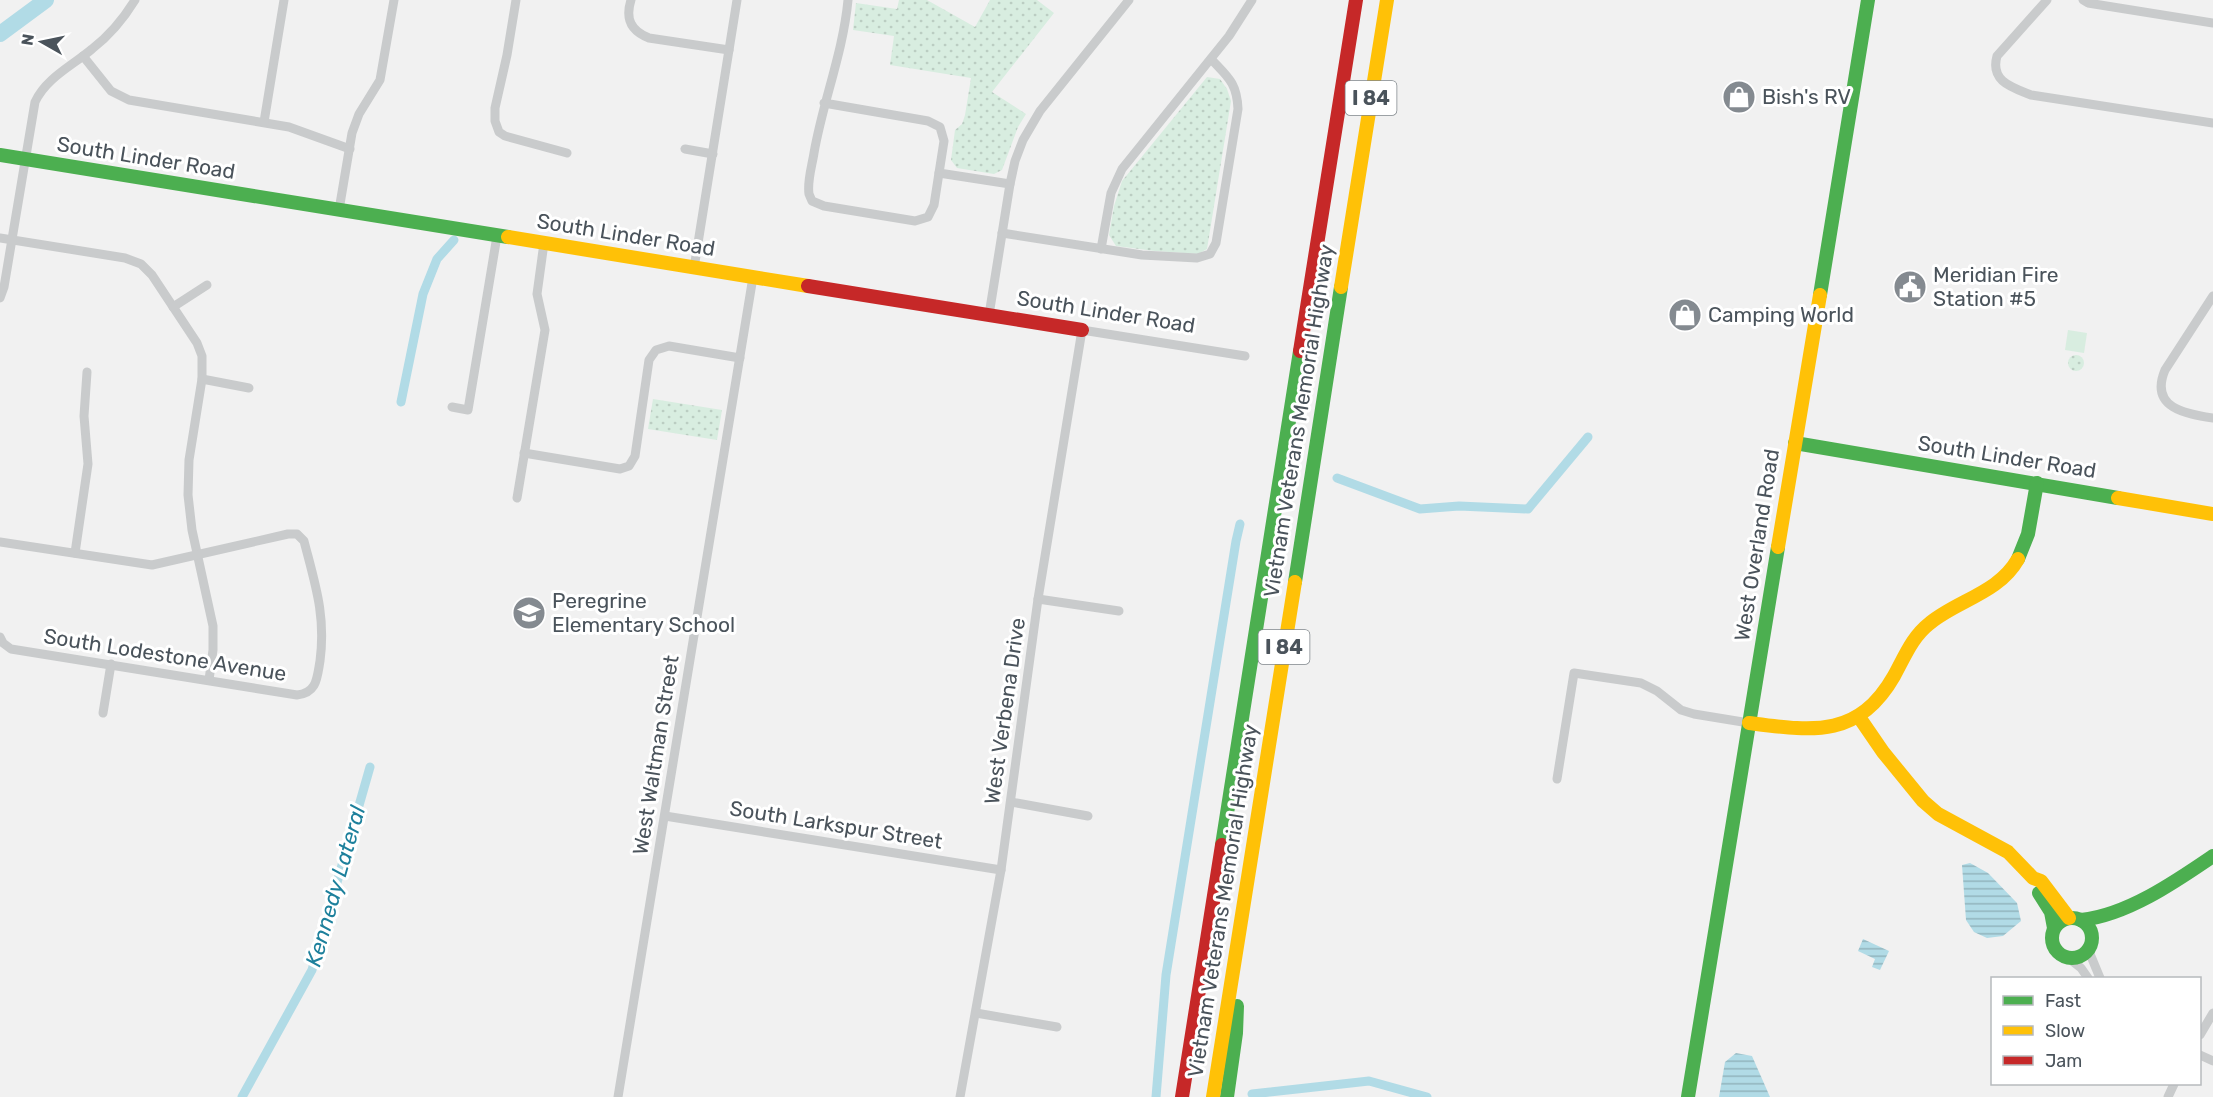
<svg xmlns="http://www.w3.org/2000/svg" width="2213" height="1097" font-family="Rubik,sans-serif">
<defs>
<pattern id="park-dots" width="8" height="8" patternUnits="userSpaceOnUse" patternTransform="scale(1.5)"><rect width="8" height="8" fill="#d8ede0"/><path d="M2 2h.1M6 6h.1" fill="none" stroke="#bbcdc2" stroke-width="1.8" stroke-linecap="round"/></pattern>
<pattern id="water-rules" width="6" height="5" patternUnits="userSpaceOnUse" patternTransform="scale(1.5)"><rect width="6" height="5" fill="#b1dbe6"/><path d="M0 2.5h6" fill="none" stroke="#92b4bd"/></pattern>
</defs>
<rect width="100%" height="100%" fill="#f1f1f1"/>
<polygon fill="#d8ede0" points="2068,330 2087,333 2084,353 2065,350"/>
<g fill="url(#park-dots)">
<polygon points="899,0 927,0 975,27 990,0 1037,0 1054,13 992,92 1026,114 1018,127 1002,170 994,174 957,168 951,160 955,130 962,124 965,115 971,78 890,65 894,36 853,30 856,3 897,9"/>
<polygon points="1207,77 1220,79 1227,89 1231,101 1207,249 1198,254 1155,251 1116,246 1109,235 1114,206 1122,181"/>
<circle cx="2076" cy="363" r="8"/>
<polygon points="653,399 722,410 717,440 648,429"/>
</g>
<g fill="url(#water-rules)">
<polygon points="1970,863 1988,873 2017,903 2021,921 2003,936 1987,938 1974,932 1966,920 1962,865"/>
<polygon points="1863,939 1889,951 1880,970 1872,967 1875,959 1858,951"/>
<polygon points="1736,1053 1752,1056 1770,1097 1719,1097 1725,1062"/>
</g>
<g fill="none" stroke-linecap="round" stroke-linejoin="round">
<g stroke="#b1dbe6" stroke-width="9">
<polyline points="401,402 423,294 437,259 454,240"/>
<polyline points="1337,478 1420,509 1459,506 1528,509 1588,437"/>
<polyline points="1252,1094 1369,1081 1427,1097"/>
<polyline points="242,1097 312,970 370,767"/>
<polyline points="1156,1097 1166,975 1236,541 1240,524"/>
</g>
<polyline stroke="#b1dbe6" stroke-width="16" points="0,34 46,0"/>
<g stroke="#c9cbcc" stroke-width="9">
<polyline points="516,0 507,55 495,108 495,121 499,132 505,136 567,153"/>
<path d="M631 0C625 19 631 31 649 38L729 50"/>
<path d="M2047 0 1997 56C1990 81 2011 87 2031 95L2213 123"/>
<polyline points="2083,0 2088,3 2213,23"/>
<polyline points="83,56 111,91 129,100 289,127 350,149"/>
<path d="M824 103 928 121 940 127 944 141 934 205 928 217 915 221 824 206 812 201 809 194C807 181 812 166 814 153 823 101 843 53 848 0"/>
<polyline points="264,122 284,0"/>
<polyline points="685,149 713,154"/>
<polyline points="939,173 1010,184"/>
<polyline points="339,210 352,133 359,114 380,80 394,0"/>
<path d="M1002 233 1142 255 1197 258 1210 254 1216 243 1238 109C1237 83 1228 77 1211 59"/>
<polyline points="0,238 125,258 141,264 152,275 197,343 202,356 202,379 189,460 188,495 192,530 213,626 213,650 209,680"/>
<polyline points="1101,249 1111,193 1122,169 1229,36 1252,0"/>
<polyline points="694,268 737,0"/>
<path d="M2213 296 2165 370C2149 408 2186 414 2213 418"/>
<path d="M0 298 4 287 35 102C46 78 72 66 92 49 109 36 124 18 135 0"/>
<polyline points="173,307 207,285"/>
<polyline points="989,315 1010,184 1015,161 1023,140 1040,111 1129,0"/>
<polyline points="202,379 249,388"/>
<polyline points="452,407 468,410 497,236"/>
<polyline points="524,453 620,469 629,466 635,456 649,360 656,350 669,346 740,358"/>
<polyline points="517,498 545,330 537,294 544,243"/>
<path d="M0 542 152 565 288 534H297L304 541C315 584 326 615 320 661 317 678 317 693 297 695L11 649 3 643 0 637"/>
<polyline points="75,553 88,464 84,416 87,372"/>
<polyline points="1038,599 1119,611"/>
<polyline points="103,713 111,664"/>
<polyline points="1557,779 1574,673 1641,683 1657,691 1681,710 1694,714 1749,723"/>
<polyline points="1011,802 1088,816"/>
<polyline points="665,816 1001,870"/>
<polyline points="2088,949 2100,978"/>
<polyline points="2067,957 2081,968 2088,978"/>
<polyline points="976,1013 1057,1027"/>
<polyline points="2200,1035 2213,1013"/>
<polyline points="2200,1055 2213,1061"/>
<polyline points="618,1097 753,277"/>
<polyline points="960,1097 1001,870 1038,599 1082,330 1245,356"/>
<polyline points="2168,1097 2174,1084"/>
</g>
<g stroke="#4caf50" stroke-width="14">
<polyline points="0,155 508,237"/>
<polyline points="1820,295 1868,0"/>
<polyline points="1795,443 2118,498"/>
<polyline points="2018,559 2028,534 2037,483"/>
<polyline points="1295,582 1341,287"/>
<polyline points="1222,845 1300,351"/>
<polyline points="2039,893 2051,912 2054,928"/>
<circle cx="2072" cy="938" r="20"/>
<path d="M2081 920C2127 915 2175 882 2213 856"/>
<polyline points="1227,1097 1236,1033 1237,1006"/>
<polyline points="1688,1097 1778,547"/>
</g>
<g stroke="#ffc107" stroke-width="14">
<polyline points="508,237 808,286"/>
<polyline points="1341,287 1387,0"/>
<polyline points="2118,498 2213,514"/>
<polyline points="1778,547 1820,295"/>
<polyline points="1859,717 1883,752 1923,801 1938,814 2008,852 2033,878 2041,881 2069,918"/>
<path d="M1749 723C1812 731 1858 739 1894 676 1905 656 1912 637 1930 623 1958 600 1999 593 2018 559"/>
<polyline points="1213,1097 1295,582"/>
</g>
<g stroke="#c62828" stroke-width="14">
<polyline points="808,286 1082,330"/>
<polyline points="1300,351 1356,0"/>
<polyline points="1182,1097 1222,845"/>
</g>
</g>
<defs>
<symbol id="shop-disc" viewBox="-11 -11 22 22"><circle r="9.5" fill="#848a90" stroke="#fff"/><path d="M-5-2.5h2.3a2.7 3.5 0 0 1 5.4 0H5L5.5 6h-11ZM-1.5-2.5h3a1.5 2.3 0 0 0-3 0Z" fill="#fff"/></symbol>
<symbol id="civic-disc" viewBox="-11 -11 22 22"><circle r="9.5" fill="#848a90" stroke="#fff"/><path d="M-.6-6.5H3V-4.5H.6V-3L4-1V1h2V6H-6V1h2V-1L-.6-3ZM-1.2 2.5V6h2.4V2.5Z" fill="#fff"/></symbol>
<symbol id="school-disc" viewBox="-11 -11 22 22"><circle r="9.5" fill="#848a90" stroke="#fff"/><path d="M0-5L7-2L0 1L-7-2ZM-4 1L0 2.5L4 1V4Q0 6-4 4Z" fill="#fff"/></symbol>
</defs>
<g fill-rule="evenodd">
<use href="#shop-disc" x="1720" y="78" width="38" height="38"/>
<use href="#civic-disc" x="1891" y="268" width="38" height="38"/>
<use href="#shop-disc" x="1666" y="296" width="38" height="38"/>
<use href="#school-disc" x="510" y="594" width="38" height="38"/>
</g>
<g text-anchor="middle" stroke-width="6" stroke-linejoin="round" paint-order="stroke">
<g fill="#fff" stroke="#80878c" stroke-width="1.5">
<rect x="1345.5" y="81" width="51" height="34" rx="4.5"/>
<rect x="1258.5" y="630" width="51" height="34" rx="4.5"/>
</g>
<g font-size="20" font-weight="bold" fill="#4a535b">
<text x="1371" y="105">I 84</text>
<text x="1284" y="654">I 84</text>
</g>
<g font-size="21" fill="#4a535b" stroke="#fff" text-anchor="start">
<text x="1762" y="104">Bish's RV</text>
<text x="1933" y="282">Meridian Fire<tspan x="1933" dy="24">Station #5</tspan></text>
<text x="1708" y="322">Camping World</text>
<text x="552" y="608">Peregrine<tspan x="552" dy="24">Elementary School</tspan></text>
</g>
<g font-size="21" fill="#4a535b" stroke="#fff">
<text transform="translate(146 158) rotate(9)" y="7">South Linder Road</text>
<text transform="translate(626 235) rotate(9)" y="7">South Linder Road</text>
<text transform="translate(1106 312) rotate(9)" y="7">South Linder Road</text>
<text transform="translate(1299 421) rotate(-81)" y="7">Vietnam Veterans Memorial Highway</text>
<text transform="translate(2007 457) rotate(9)" y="7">South Linder Road</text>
<text transform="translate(1757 545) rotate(-81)" y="7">West Overland Road</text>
<text transform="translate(165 655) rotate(9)" y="7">South Lodestone Avenue</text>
<text transform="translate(1005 711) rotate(-82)" y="7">West Verbena Drive</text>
<text transform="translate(656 755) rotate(-81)" y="7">West Waltman Street</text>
<text transform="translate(836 825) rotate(9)" y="7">South Larkspur Street</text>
<text transform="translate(1223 901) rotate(-81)" y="7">Vietnam Veterans Memorial Highway</text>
</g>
<g font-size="22" font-style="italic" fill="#1d809c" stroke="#fff">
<text transform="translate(335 886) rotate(-74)" y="8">Kennedy Lateral</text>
</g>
</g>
<rect x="1991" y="977" width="210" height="108" fill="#ffffff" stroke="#b7babd" stroke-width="1.5"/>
<rect x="2003" y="996" width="30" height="9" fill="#4caf50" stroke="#b7babd" stroke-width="1.5"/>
<text x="2045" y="1007" font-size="18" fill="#4a535b">Fast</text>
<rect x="2003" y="1026" width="30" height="9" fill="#ffc107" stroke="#b7babd" stroke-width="1.5"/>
<text x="2045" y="1037" font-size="18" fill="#4a535b">Slow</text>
<rect x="2003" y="1056" width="30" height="9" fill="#c62828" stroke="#b7babd" stroke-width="1.5"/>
<text x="2045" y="1067" font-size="18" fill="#4a535b">Jam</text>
<g transform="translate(42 42) rotate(279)" stroke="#ffffff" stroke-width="4.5" paint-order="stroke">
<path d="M0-4.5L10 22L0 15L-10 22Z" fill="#4a535b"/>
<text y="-9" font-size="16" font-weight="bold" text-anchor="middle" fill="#4a535b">N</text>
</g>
</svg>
